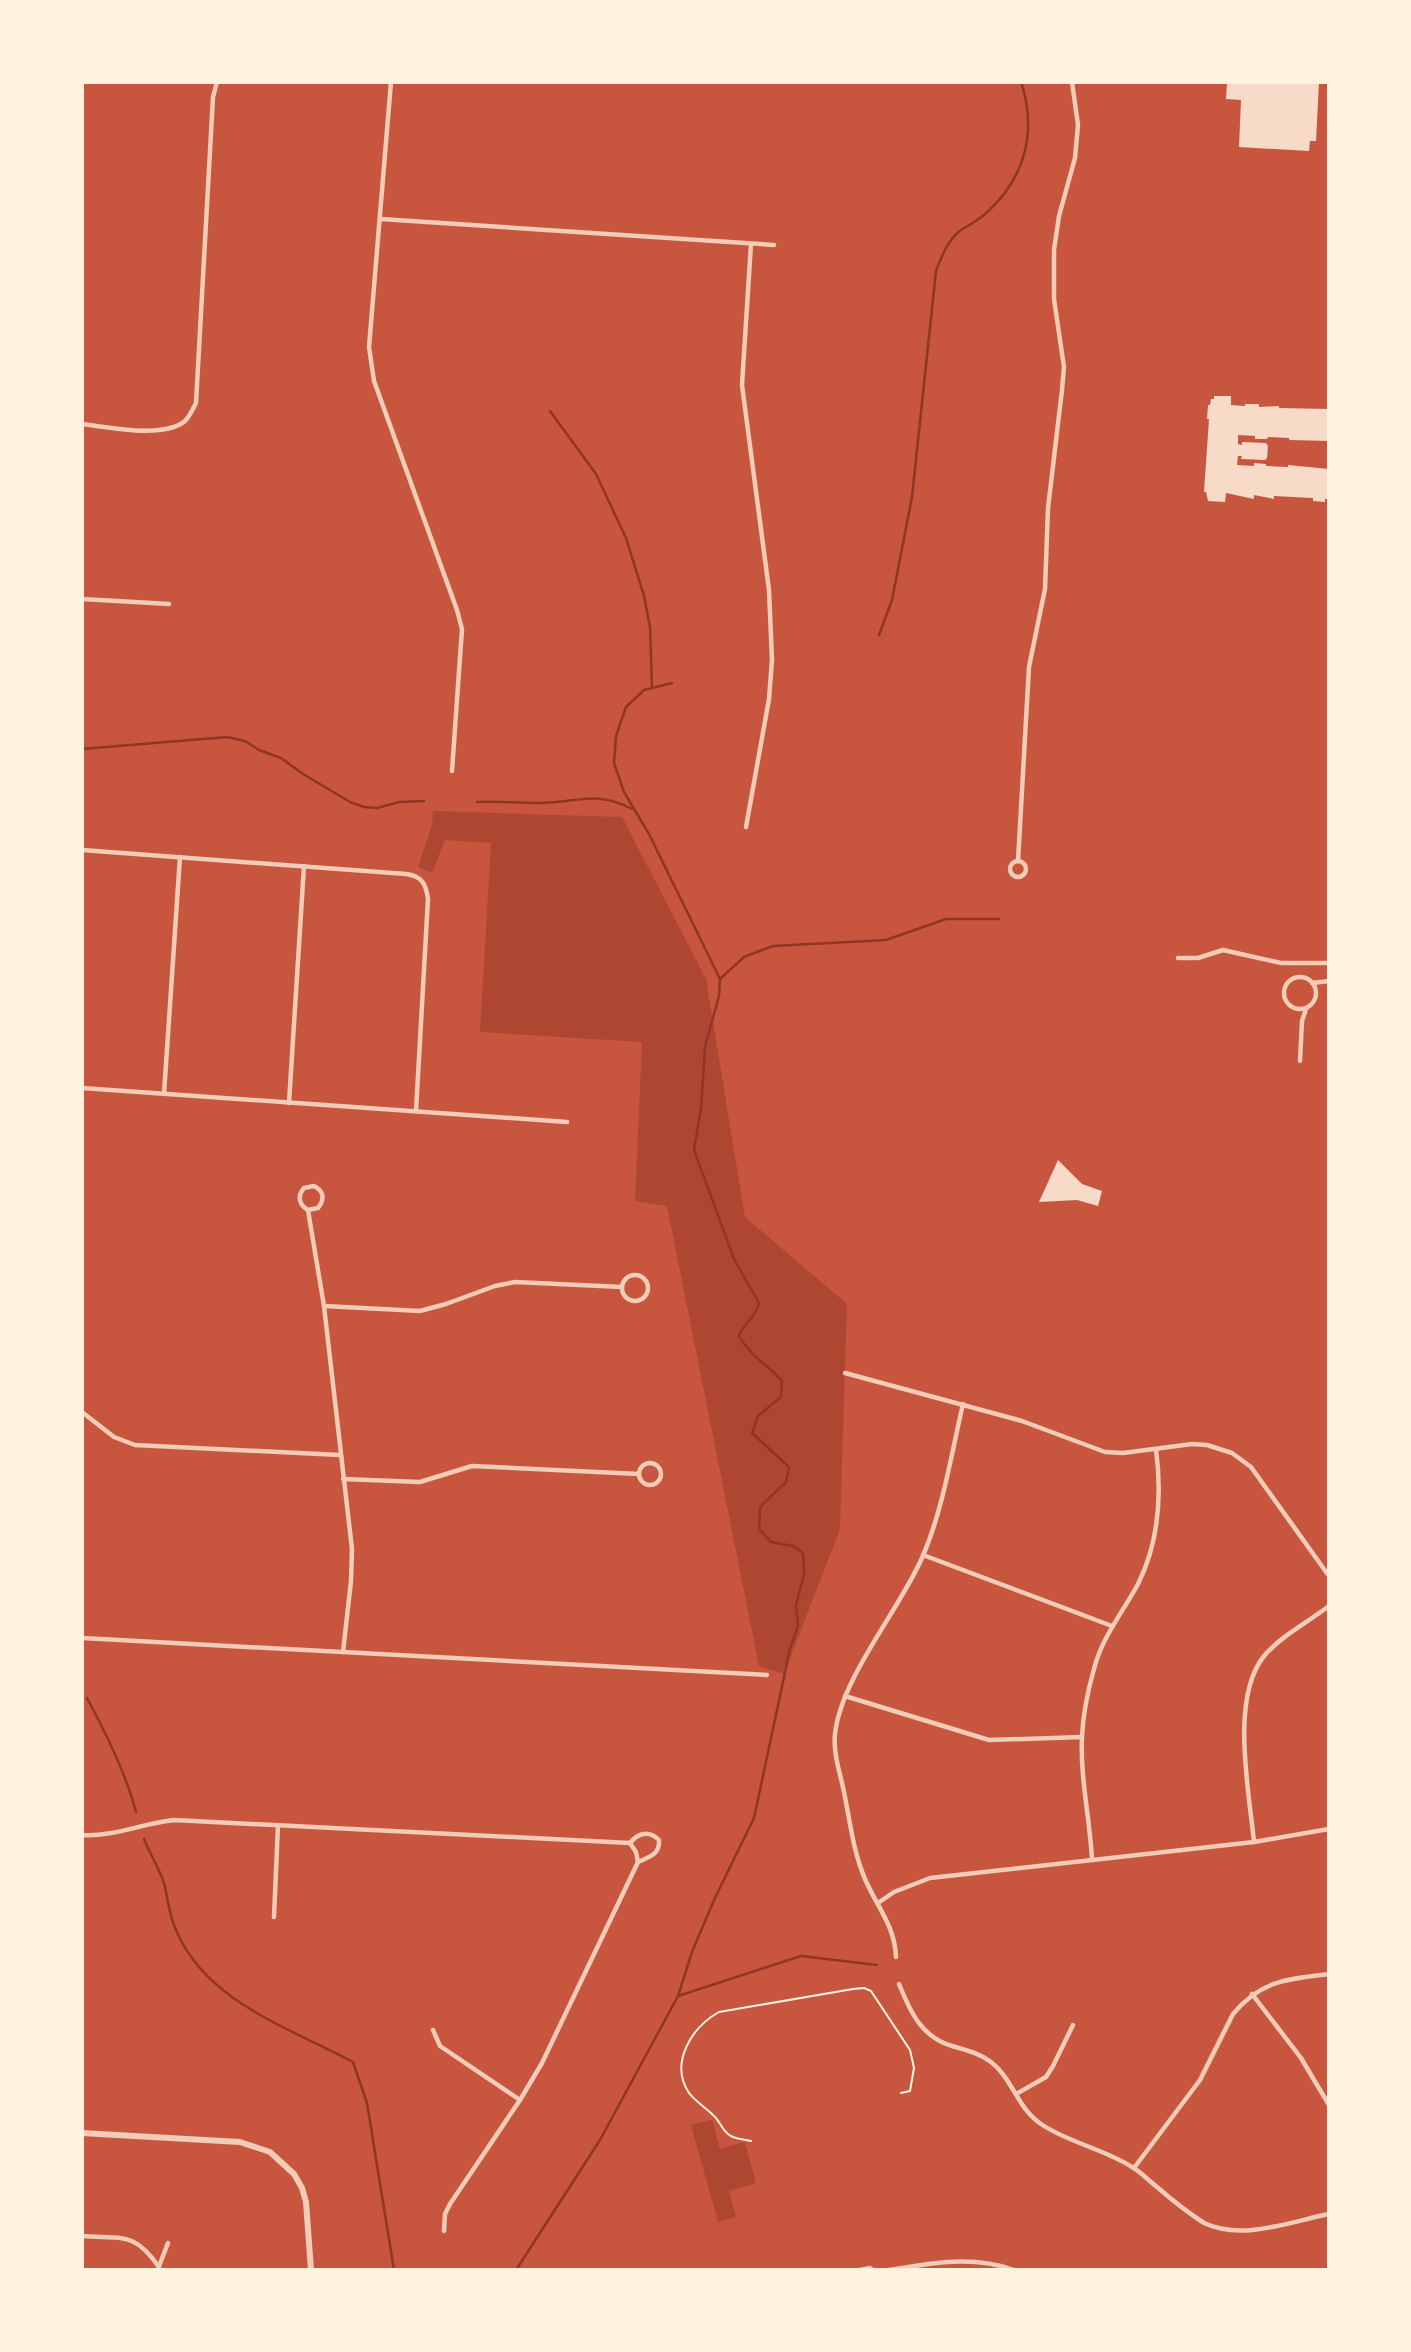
<svg xmlns="http://www.w3.org/2000/svg" width="1411" height="2352" font-family="Roboto,sans-serif">
<rect width="100%" height="100%" fill="#c8553d"/>
<g fill="#ae4732">
<polygon points="433,811 622,817 706,979 745,1217 847,1304 840,1529 784,1674 759,1666 667,1206 635,1201 642,1042 480,1032 491,843 445,840 432,873 418,867 432,825"/>
<polygon points="712,2120 720,2149 745,2142 756,2183 729,2191 736,2217 718,2222 691,2125"/>
</g>
<g fill="none" stroke-linecap="round" stroke-linejoin="round">
<g stroke="#8f3625" stroke-width="2.5">
<polyline points="550,411 596,474 626,538 644,596 650,627 652,687"/>
<path d="M879 635 892 600 912 497 936 271C942 256 947 241 961 230 969 225 977 221 984 215 1024 181 1038 133 1021 82"/>
<polyline points="82,749 227,737 245,741 259,750 281,758 303,774 350,802 364,807 377,808 399,802 424,801"/>
<path d="M477 802C497 801 517 803 537 803 575 804 594 789 632 809"/>
<polyline points="720,979 744,957 773,946 886,940 946,919 999,919"/>
<path d="M87 1698C106 1733 126 1774 136 1812"/>
<path d="M144 1839C150 1854 159 1868 164 1883 168 1898 169 1916 176 1930 206 2002 290 2028 353 2062L367 2103 394 2270"/>
<polyline points="678,1996 801,1956 877,1965"/>
<path d="M516 2270 600 2140 678 1996 692 1952 714 1900 754 1818 790 1649 798 1626 796 1605 804 1575 803 1553 793 1546 771 1542 759 1529 760 1507 786 1482 789 1467 752 1433 758 1416 781 1397 782 1381C767 1364 751 1357 739 1336 744 1322 755 1319 759 1303L734 1259 694 1150 701 1108 705 1046 719 996 720 979 649 834 624 792 614 763 616 736 626 707 644 690 672 683"/>
</g>
</g>
<g fill="#f7dbc8">
<polygon points="1319,82 1316,141 1310,141 1309,151 1239,147 1241,100 1226,99 1227,83"/>
<polygon points="1214,396 1231,396 1231,405 1245,406 1245,404 1259,404 1259,407 1279,406 1279,408 1329,409 1329,441 1289,440 1289,438 1268,437 1267,439 1255,439 1255,436 1238,435 1238,444 1242,445 1242,442 1266,443 1268,446 1267,458 1265,460 1241,459 1242,456 1238,456 1237,465 1254,466 1254,463 1266,464 1266,466 1288,467 1288,465 1329,469 1329,499 1325,499 1325,502 1313,501 1313,498 1274,496 1274,499 1254,495 1254,499 1226,493 1225,502 1208,501 1206,492 1204,492 1209,419 1207,419 1208,405 1210,405 1211,399 1214,399"/>
<polygon points="1058,1160 1082,1184 1102,1191 1098,1206 1077,1200 1039,1202"/>
</g>
<g fill="none" stroke-linecap="round" stroke-linejoin="round">
<path stroke="#fff3e0" stroke-width="2" d="M751 2141C743 2139 731 2139 726 2132 721 2127 719 2120 713 2115 706 2108 695 2101 689 2093 669 2063 692 2027 719 2012L853 1989 864 1988 871 1991 910 2050 914 2068 910 2091 901 2093"/>
<g stroke="#f1ccb7" stroke-width="4.5">
<polyline points="391,82 369,347 374,381 457,610 462,629 452,771"/>
<polyline points="381,219 774,245"/>
<path d="M82 424C108 427 164 439 185 421 190 416 193 409 196 403L213 97 217 82"/>
<polyline points="82,599 169,604"/>
<polyline points="746,827 769,699 772,660 769,590 742,385 751,244"/>
<path d="M82 850 406 874C422 876 426 884 428 899L416 1111"/>
<polyline points="1018,861 1029,667 1045,589 1048,508 1062,390 1064,367 1054,299 1054,250 1059,216 1075,158 1078,125 1072,82"/>
<circle cx="1018" cy="869" r="8"/>
<polyline points="1178,958 1198,958 1223,950 1281,963 1329,963"/>
<circle cx="1300" cy="993" r="16"/>
<polyline points="1312,983 1329,981"/>
<polyline points="1300,1061 1302,1021 1306,1009"/>
<polyline points="82,1088 567,1122"/>
<polyline points="164,1094 180,857"/>
<polyline points="289,1103 304,866"/>
<path d="M308 1210 318 1208C325 1199 324 1191 314 1186L304 1188C297 1196 299 1205 308 1210L324 1306 352 1549 351 1581 343 1652"/>
<circle cx="635" cy="1288" r="13"/>
<polyline points="324,1306 420,1311 446,1304 495,1286 515,1282 622,1287"/>
<polyline points="845,1373 1022,1421 1105,1452 1123,1453 1192,1444 1207,1445 1232,1453 1251,1467 1329,1576"/>
<polyline points="82,1412 114,1437 135,1445 340,1455"/>
<circle cx="650" cy="1474" r="11"/>
<polyline points="343,1479 420,1482 472,1466 639,1474"/>
<polyline points="923,1555 1112,1626"/>
<polyline points="82,1638 767,1675"/>
<polyline points="845,1696 989,1740 1082,1737"/>
<path d="M82 1835C114 1837 143 1823 174 1820L630 1843C638 1833 649 1830 659 1840 660 1854 650 1857 638 1862"/>
<path d="M1254 1842C1249 1791 1230 1698 1264 1656 1281 1636 1308 1622 1329 1606"/>
<path d="M1092 1860C1090 1819 1080 1778 1082 1737 1083 1715 1088 1690 1094 1669 1102 1637 1123 1612 1138 1584 1159 1542 1162 1495 1156 1449"/>
<polyline points="878,1903 894,1892 930,1878 1254,1842 1329,1829"/>
<polyline points="274,1917 278,1825"/>
<path d="M896 1957C895 1926 877 1907 865 1879 853 1851 850 1821 844 1792 840 1772 833 1754 835 1734 841 1678 898 1612 922 1558 943 1510 951 1455 963 1404"/>
<path d="M899 1984C910 2011 921 2037 952 2046 966 2050 979 2053 991 2062 1013 2079 1017 2108 1041 2124 1067 2142 1104 2149 1132 2167 1141 2172 1149 2181 1157 2187 1172 2200 1187 2212 1204 2223 1242 2241 1289 2222 1329 2214"/>
<polyline points="1252,1994 1301,2058 1329,2105"/>
<polyline points="433,2030 440,2046 520,2100"/>
<polyline points="1016,2094 1046,2077 1053,2066 1073,2025"/>
<path d="M1134 2168 1200 2080 1233 2014C1261 1980 1288 1979 1329 1974"/>
<polyline points="444,2231 445,2214 450,2204 520,2100 542,2063 638,1862 636,1852 630,1843"/>
<path d="M82 2236C122 2239 134 2231 159 2267"/>
<polyline points="158,2269 168,2243"/>
<polyline points="860,2270 870,2268 873,2270"/>
<path d="M889 2270C930 2263 973 2255 1014 2270"/>
</g>
<polyline stroke="#f1ccb7" stroke-width="6" points="82,2133 240,2142 270,2152 294,2174 302,2188 306,2202 311,2270"/>
</g>
<rect width="1411" height="2352" fill="none" stroke="#fff3e0" stroke-width="168"/>
</svg>
